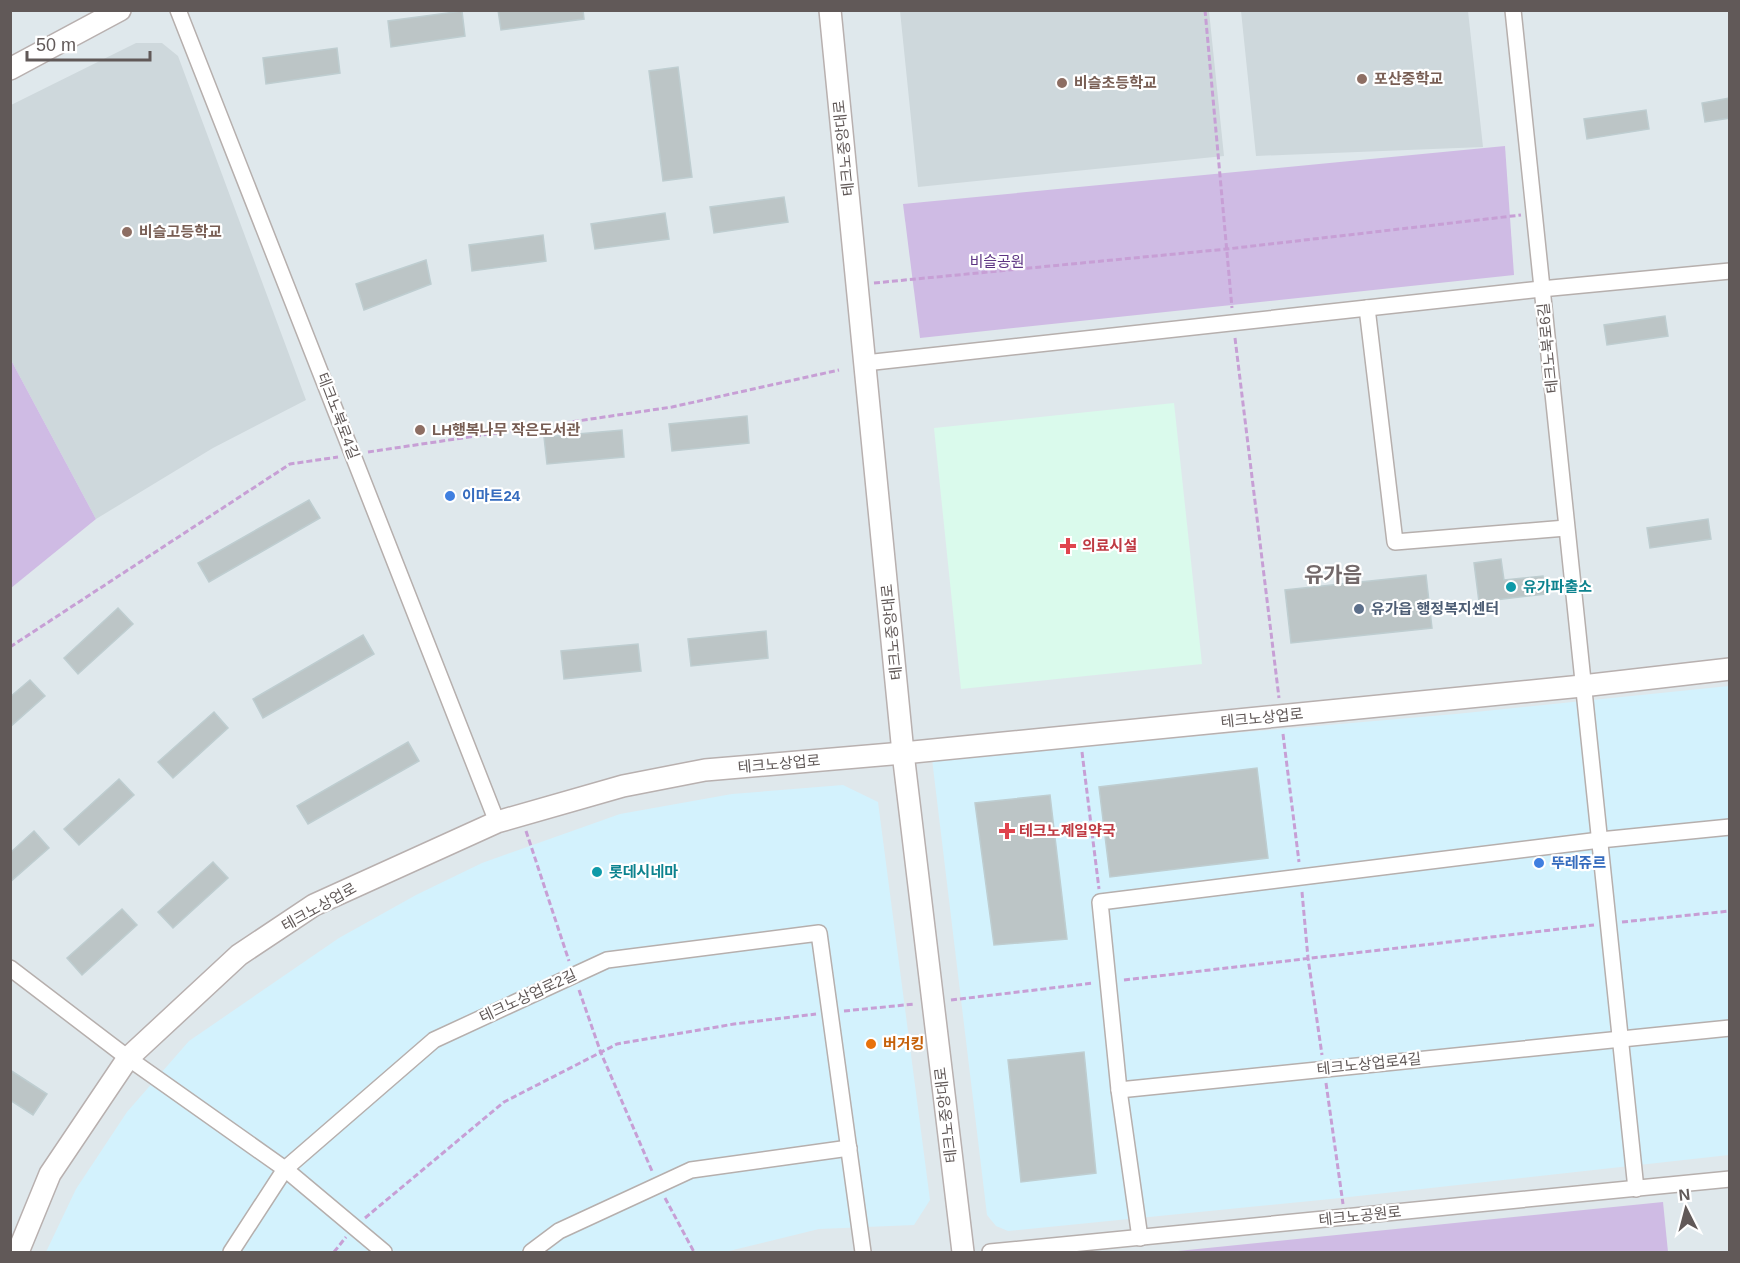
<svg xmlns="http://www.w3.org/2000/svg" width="1740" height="1263" font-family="Arial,'Noto Sans KR',sans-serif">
<rect width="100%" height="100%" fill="#dfe8ec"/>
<g fill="#d3f2fd">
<polygon points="1729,686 1729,1155 1331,1199 1008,1231 996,1226 987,1215 932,759 1456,714"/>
<polygon points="843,785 878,802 930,1200 914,1225 819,1229 725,1252 46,1252 76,1189 127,1112 189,1041 339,938 416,895 482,863 620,814 732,794"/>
</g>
<g fill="#ced8dc">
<polygon points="900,11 1209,11 1224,156 918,187"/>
<polygon points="1241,11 1468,11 1483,147 1256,156"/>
<polygon points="136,43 162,43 178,56 306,400 213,448 96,519 11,360 11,105"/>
</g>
<polygon fill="#dafaec" points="1174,403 1202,664 961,689 934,428"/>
<g fill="#cfbbe4">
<polygon points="1505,146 1514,275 920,338 903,204"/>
<polygon points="11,360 96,519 11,588 10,588"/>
<polygon points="1663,1202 1668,1252 1168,1252"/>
</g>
<g fill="#bcc5c6" stroke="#becdd0" stroke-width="1.5">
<polygon points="498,10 583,10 584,19 501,30"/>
<polygon points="462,11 465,36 391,47 388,21"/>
<polygon points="337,48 340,73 266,84 263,58"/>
<polygon points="678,67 692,177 663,181 649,71"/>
<polygon points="1730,98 1730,118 1705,122 1702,103"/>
<polygon points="1646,110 1649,129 1587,139 1584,119"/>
<polygon points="784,197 788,222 714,233 710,207"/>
<polygon points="665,213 669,239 595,249 591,224"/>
<polygon points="543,235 546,261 472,271 469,245"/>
<polygon points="426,260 431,284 364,310 356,284"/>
<polygon points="1665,316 1668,336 1607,345 1604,325"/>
<polygon points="747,416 749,443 672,451 669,424"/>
<polygon points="622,430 624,457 547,464 544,437"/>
<polygon points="309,500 320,518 209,582 198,563"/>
<polygon points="1708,519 1711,539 1650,548 1647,528"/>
<polygon points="1501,559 1504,580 1543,576 1545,594 1479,602 1474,563"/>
<polygon points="1426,575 1432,628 1291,643 1285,590"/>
<polygon points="118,608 133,624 78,674 64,658"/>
<polygon points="766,631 768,658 691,666 688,639"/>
<polygon points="363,635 374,654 263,718 253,699"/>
<polygon points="638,644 641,671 564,679 561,651"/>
<polygon points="30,680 45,696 10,727 10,697"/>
<polygon points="214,712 228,728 173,778 158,762"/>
<polygon points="408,742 419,761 308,824 297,806"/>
<polygon points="1257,768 1268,858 1110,877 1099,787"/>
<polygon points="119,779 134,795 79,845 64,829"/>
<polygon points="1050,795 1067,939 994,945 975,803"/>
<polygon points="34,831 49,848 10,882 10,853"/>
<polygon points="213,862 228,878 173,928 158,912"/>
<polygon points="122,909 137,925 82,975 67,958"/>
<polygon points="1084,1052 1096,1173 1021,1182 1008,1060"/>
<polygon points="10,1070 47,1094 33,1115 10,1100"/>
</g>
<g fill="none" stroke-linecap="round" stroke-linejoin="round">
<defs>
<g id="street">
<polyline points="178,10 497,822"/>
<polyline points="1513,10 1636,1189"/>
<polyline points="1367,308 1395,542 1566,528"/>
<polyline points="865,363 1541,289 1730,271"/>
<polyline points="10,968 128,1058 285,1169 384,1252"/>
<polyline points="1119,1090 1730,1028"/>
<polyline points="1140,1238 1119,1090 1100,902 1600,840 1730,827"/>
<polyline points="231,1252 285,1169 434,1040 607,960 819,933 863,1252"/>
<polyline points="531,1252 559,1231 691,1170 849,1148"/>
<polyline points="990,1252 1730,1179"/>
</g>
<g id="secondary">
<polyline points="830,10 903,753 963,1252"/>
<polyline points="10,69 120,10"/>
<polyline points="18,1252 50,1174 128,1058 239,955 314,905 497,822 623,786 705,770 903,753 1582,686 1730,669"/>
</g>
</defs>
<use href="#street" stroke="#b6afad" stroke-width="18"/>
<use href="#secondary" stroke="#b8b0af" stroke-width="24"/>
<g stroke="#c79fd5" stroke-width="3" stroke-dasharray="6 3" stroke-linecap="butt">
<polyline points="1205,10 1232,308"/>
<polyline points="874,283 1227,249 1521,215"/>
<polyline points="1235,338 1279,698"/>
<polyline points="368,452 672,407 839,370"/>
<polyline points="10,647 290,464 338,457"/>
<polyline points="1283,734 1299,862"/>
<polyline points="1082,752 1099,889"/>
<polyline points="526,831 569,961"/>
<polyline points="1302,892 1308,958 1322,1055"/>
<polyline points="1622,922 1730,911"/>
<polyline points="1124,980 1594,925"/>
<polyline points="579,990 601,1053 652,1171"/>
<polyline points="951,1000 1094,983"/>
<polyline points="844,1011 915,1004"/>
<polyline points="1326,1083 1343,1204"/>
<polyline points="665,1198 694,1252"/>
<polyline points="365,1218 504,1102 617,1044 734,1024 816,1014"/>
<polyline points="334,1252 346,1237"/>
</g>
<use href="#street" stroke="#fff" stroke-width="15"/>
<use href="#secondary" stroke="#fff" stroke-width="21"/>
</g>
<g fill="#8d6e63" stroke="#fff" stroke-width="2">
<circle cx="1362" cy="79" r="6"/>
<circle cx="1062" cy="83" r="6"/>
<circle cx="127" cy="232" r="6"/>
<circle cx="420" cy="430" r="6"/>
</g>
<g fill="#3f7fe0" stroke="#fff" stroke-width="2">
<circle cx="450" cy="496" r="6"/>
<circle cx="1539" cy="863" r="6"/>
</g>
<g fill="#e0444e" stroke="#fff" stroke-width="2">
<path d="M1065 537h6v6h6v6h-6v6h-6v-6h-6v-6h6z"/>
<path d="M1004 822h6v6h6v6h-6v6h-6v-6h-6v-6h6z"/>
</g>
<g fill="#0f9aa8" stroke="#fff" stroke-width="2">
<circle cx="1511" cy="587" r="6"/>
<circle cx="597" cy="872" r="6"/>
</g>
<circle fill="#5c6f8a" stroke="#fff" stroke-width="2" cx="1359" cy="609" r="6"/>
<circle fill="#e8710a" stroke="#fff" stroke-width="2" cx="871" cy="1044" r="6"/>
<g text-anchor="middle" stroke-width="4.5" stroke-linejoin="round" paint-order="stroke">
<g font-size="15" font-weight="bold" fill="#785e54" stroke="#fff" text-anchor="start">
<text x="1374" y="84">포산중학교</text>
<text x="1074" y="88">비슬초등학교</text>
<text x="139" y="237">비슬고등학교</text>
<text x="432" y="435">LH행복나무 작은도서관</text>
</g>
<g font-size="15" fill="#615958" stroke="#fff">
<text transform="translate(844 148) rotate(-96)" y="5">테크노중앙대로</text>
<text transform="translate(1548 348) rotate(-96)" y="5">테크노북로6길</text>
<text transform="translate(338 416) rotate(69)" y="5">테크노북로4길</text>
<text transform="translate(892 632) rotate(-96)" y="5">테크노중앙대로</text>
<text transform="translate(1262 718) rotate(-6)" y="5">테크노상업로</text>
<text transform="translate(779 764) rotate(-5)" y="5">테크노상업로</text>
<text transform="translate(319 907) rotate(-29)" y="5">테크노상업로</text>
<text transform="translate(528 996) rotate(-25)" y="5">테크노상업로2길</text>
<text transform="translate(1369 1064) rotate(-6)" y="5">테크노상업로4길</text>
<text transform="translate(946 1115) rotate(-97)" y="5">테크노중앙대로</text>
<text transform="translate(1360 1216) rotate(-6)" y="5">테크노공원로</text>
</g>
<g font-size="15" fill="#5e3583" stroke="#fff">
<text x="997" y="267">비슬공원</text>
</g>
<g font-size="15" font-weight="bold" fill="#366cbe" stroke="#fff" text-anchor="start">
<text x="462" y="501">이마트24</text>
<text x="1551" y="868">뚜레쥬르</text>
</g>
<g font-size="15" font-weight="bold" fill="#be3a42" stroke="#fff" text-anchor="start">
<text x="1082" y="551">의료시설</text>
<text x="1019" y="836">테크노제일약국</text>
</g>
<g font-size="15" font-weight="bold" fill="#0d838f" stroke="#fff" text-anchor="start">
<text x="1523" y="592">유가파출소</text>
<text x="609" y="877">롯데시네마</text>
</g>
<g font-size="15" font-weight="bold" fill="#4e5e75" stroke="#fff" text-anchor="start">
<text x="1371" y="614">유가읍 행정복지센터</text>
</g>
<g font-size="15" font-weight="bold" fill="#c56008" stroke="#fff" text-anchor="start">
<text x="883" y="1049">버거킹</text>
</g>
<g font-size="21" font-weight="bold" fill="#73696a" stroke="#fff">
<text x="1333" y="582">유가읍</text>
</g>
</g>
<rect width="1740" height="1263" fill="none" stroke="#615958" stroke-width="24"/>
<g transform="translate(1686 1209) rotate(354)" stroke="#ffffff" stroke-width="4.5" paint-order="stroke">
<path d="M0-4.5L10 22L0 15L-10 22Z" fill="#615958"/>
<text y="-9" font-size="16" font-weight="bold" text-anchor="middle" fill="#615958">N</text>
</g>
<path d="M27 51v9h123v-9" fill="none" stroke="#615958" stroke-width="3"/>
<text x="36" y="51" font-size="18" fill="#615958" stroke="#ffffff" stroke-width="4.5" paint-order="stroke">50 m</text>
</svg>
